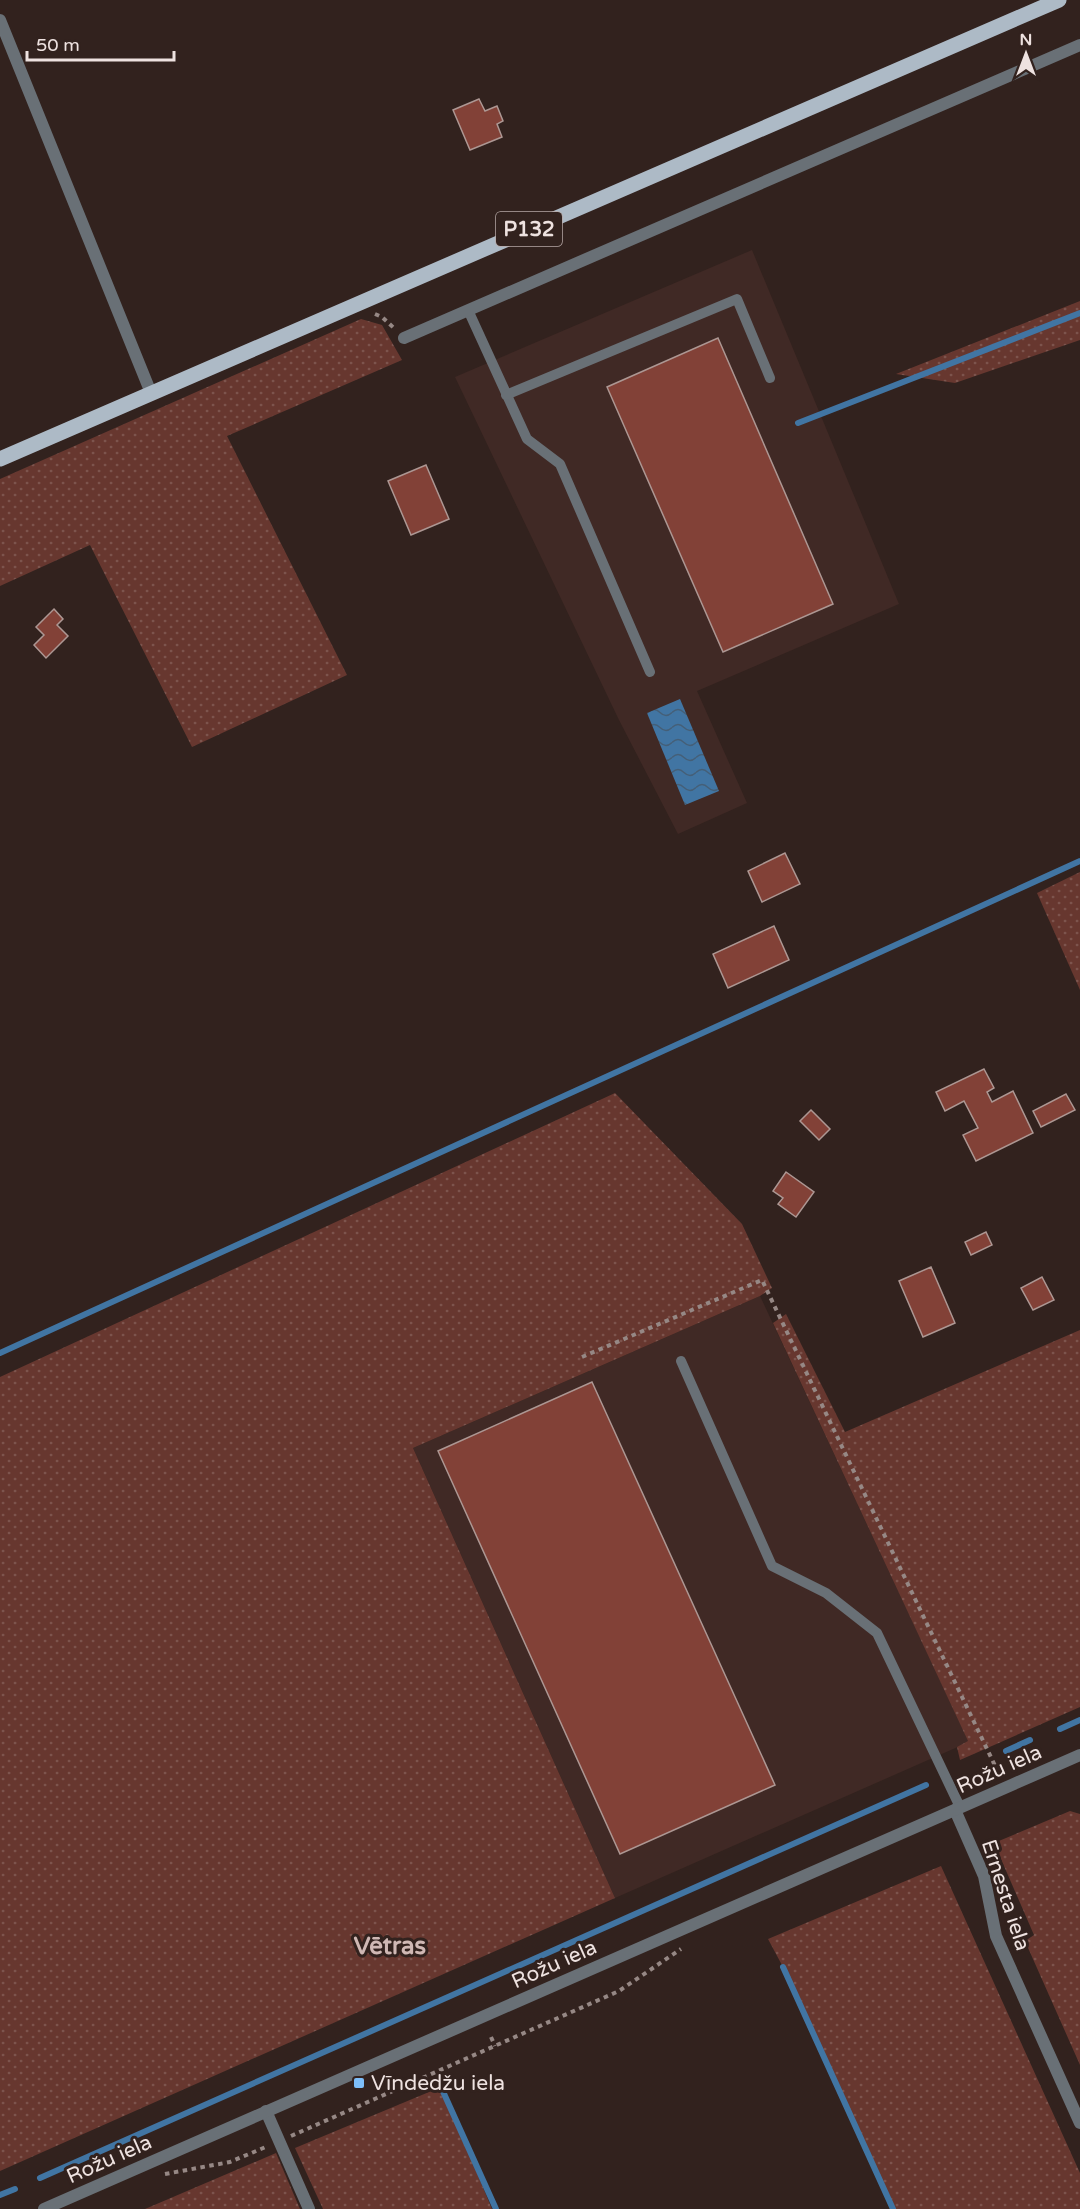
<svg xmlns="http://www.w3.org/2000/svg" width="1080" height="2209" font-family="'Varela Round',sans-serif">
<defs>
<pattern id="grass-dots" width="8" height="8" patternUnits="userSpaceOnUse" patternTransform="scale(1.5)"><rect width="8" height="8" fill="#67372f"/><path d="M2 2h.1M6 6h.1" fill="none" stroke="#7d544d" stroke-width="1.8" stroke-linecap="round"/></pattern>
<pattern id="water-waves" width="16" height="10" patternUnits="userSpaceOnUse" patternTransform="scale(1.5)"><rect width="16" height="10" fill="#4175a3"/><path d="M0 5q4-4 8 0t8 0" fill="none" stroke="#445f78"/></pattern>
</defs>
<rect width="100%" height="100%" fill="#32221e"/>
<g fill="#402925">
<polygon points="752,250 899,604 697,691 747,803 678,834 619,720 455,377"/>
<polygon points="760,1296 969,1742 615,1898 413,1448"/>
</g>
<g fill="url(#grass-dots)">
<polygon points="1080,301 1080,340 955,383 896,374"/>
<polygon points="361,319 382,325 402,360 227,436 347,675 192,747 90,545 0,586 0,479"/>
<polygon points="1080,872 1080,990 1037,893"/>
<polygon points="615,1093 742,1224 772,1288 760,1296 413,1448 615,1898 0,2171 0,1377"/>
<polygon points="786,1314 845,1432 1080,1330 1080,1707 960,1760 957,1747 968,1741 773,1323"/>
<polygon points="1070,1811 1080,1814 1080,2065 1025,1941 1034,1935 994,1843"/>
<polygon points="941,1866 1080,2173 1080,2209 894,2209 783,1967 768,1939"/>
<polygon points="441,2087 492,2209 323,2209 295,2148"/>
<polygon points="276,2153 300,2209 145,2209"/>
</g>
<polygon fill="url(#water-waves)" points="680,699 719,791 685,805 647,713"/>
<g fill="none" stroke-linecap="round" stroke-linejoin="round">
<g stroke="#4175a3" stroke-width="6">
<polyline points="798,423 1080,313"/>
<polyline points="0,1353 1080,861"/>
<polyline points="1060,1729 1080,1720"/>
<polyline points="1006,1751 1030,1740"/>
<polyline points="783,1967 893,2209"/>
<polyline points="441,2087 496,2209"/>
<polyline points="40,2178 926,1785"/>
<polyline points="0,2195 15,2189"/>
</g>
</g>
<g fill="#824137" stroke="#ad9793" stroke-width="1.5">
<polygon points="479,99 485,111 497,106 503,121 497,124 502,137 470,150 453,110"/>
<polygon points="718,338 833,604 723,652 607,387"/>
<polygon points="426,465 449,519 411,535 388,481"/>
<polygon points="54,609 63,619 57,625 68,636 46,658 34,645 44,635 36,627"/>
<polygon points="785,853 800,884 762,902 748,871"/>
<polygon points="774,926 789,960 728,988 713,954"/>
<polygon points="984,1069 994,1088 987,1092 992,1102 1013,1091 1033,1133 976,1161 963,1135 978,1128 964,1101 945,1111 936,1092"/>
<polygon points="1066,1094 1075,1110 1041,1127 1033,1111"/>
<polygon points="811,1110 830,1129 819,1140 800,1121"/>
<polygon points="786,1172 814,1192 796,1217 778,1204 783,1198 773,1191"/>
<polygon points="986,1232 992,1245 971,1255 965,1242"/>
<polygon points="931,1267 955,1323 923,1337 899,1281"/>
<polygon points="1042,1277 1054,1300 1033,1310 1021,1288"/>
<polygon points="592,1382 775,1785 620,1854 438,1451"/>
</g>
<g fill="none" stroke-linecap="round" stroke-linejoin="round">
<g stroke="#968885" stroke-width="4" stroke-dasharray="4.5 4.5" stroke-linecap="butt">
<polyline points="375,314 382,317 395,329"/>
<polyline points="582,1357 762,1280 999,1774"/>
<polyline points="491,2037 495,2046"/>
<polyline points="291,2136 619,1991 681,1949"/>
<polyline points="165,2174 230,2162 268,2146"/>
</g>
<g stroke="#697076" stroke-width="10">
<polyline points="468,310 527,439 560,464 650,672"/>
<polyline points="506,395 737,299 770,378"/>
<polyline points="681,1361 772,1566 826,1593 877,1633 960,1807"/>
</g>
<g stroke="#697076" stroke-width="12">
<polyline points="0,20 151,393"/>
<polyline points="404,338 1080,45"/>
<polyline points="955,1810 984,1876 996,1936 1080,2123"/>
<polyline points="266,2111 309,2209"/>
</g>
<polyline stroke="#697076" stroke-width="12" points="44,2209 1080,1755"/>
<polyline stroke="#adbac6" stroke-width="15" points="0,459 1059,0"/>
</g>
<rect fill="#7dbef9" stroke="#32221e" stroke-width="2" x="353" y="2077" width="12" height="12" rx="3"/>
<g text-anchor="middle" stroke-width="6" stroke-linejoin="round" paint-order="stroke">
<rect fill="#32221e" stroke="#b6a8a6" stroke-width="1.5" x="496" y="212" width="66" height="34" rx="4.5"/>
<g font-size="20" font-weight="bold" fill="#eee2e0">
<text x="529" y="236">P132</text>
</g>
<g font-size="21" fill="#eee2e0" stroke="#32221e">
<text transform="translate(999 1769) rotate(-24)" y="7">Rožu iela</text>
<text transform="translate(1006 1895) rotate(72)" y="7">Ernesta iela</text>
<text transform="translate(554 1964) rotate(-24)" y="7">Rožu iela</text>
<text transform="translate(109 2159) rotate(-24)" y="7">Rožu iela</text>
</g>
<g font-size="21" fill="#eee2e0" stroke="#32221e" text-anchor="start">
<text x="371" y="2090">Vīndedžu iela</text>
</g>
<g font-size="24" font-weight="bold" fill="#cfb8b4" stroke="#32221e">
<text x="390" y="1954">Vētras</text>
</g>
</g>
<g transform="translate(1026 54)" stroke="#32221e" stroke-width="4.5" paint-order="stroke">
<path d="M0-4.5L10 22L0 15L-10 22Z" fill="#eee2e0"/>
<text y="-9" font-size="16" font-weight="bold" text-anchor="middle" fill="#eee2e0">N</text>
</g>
<path d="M27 51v9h147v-9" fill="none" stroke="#eee2e0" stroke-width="3"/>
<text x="36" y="51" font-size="18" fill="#eee2e0" stroke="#32221e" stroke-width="4.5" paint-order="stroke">50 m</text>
</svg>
